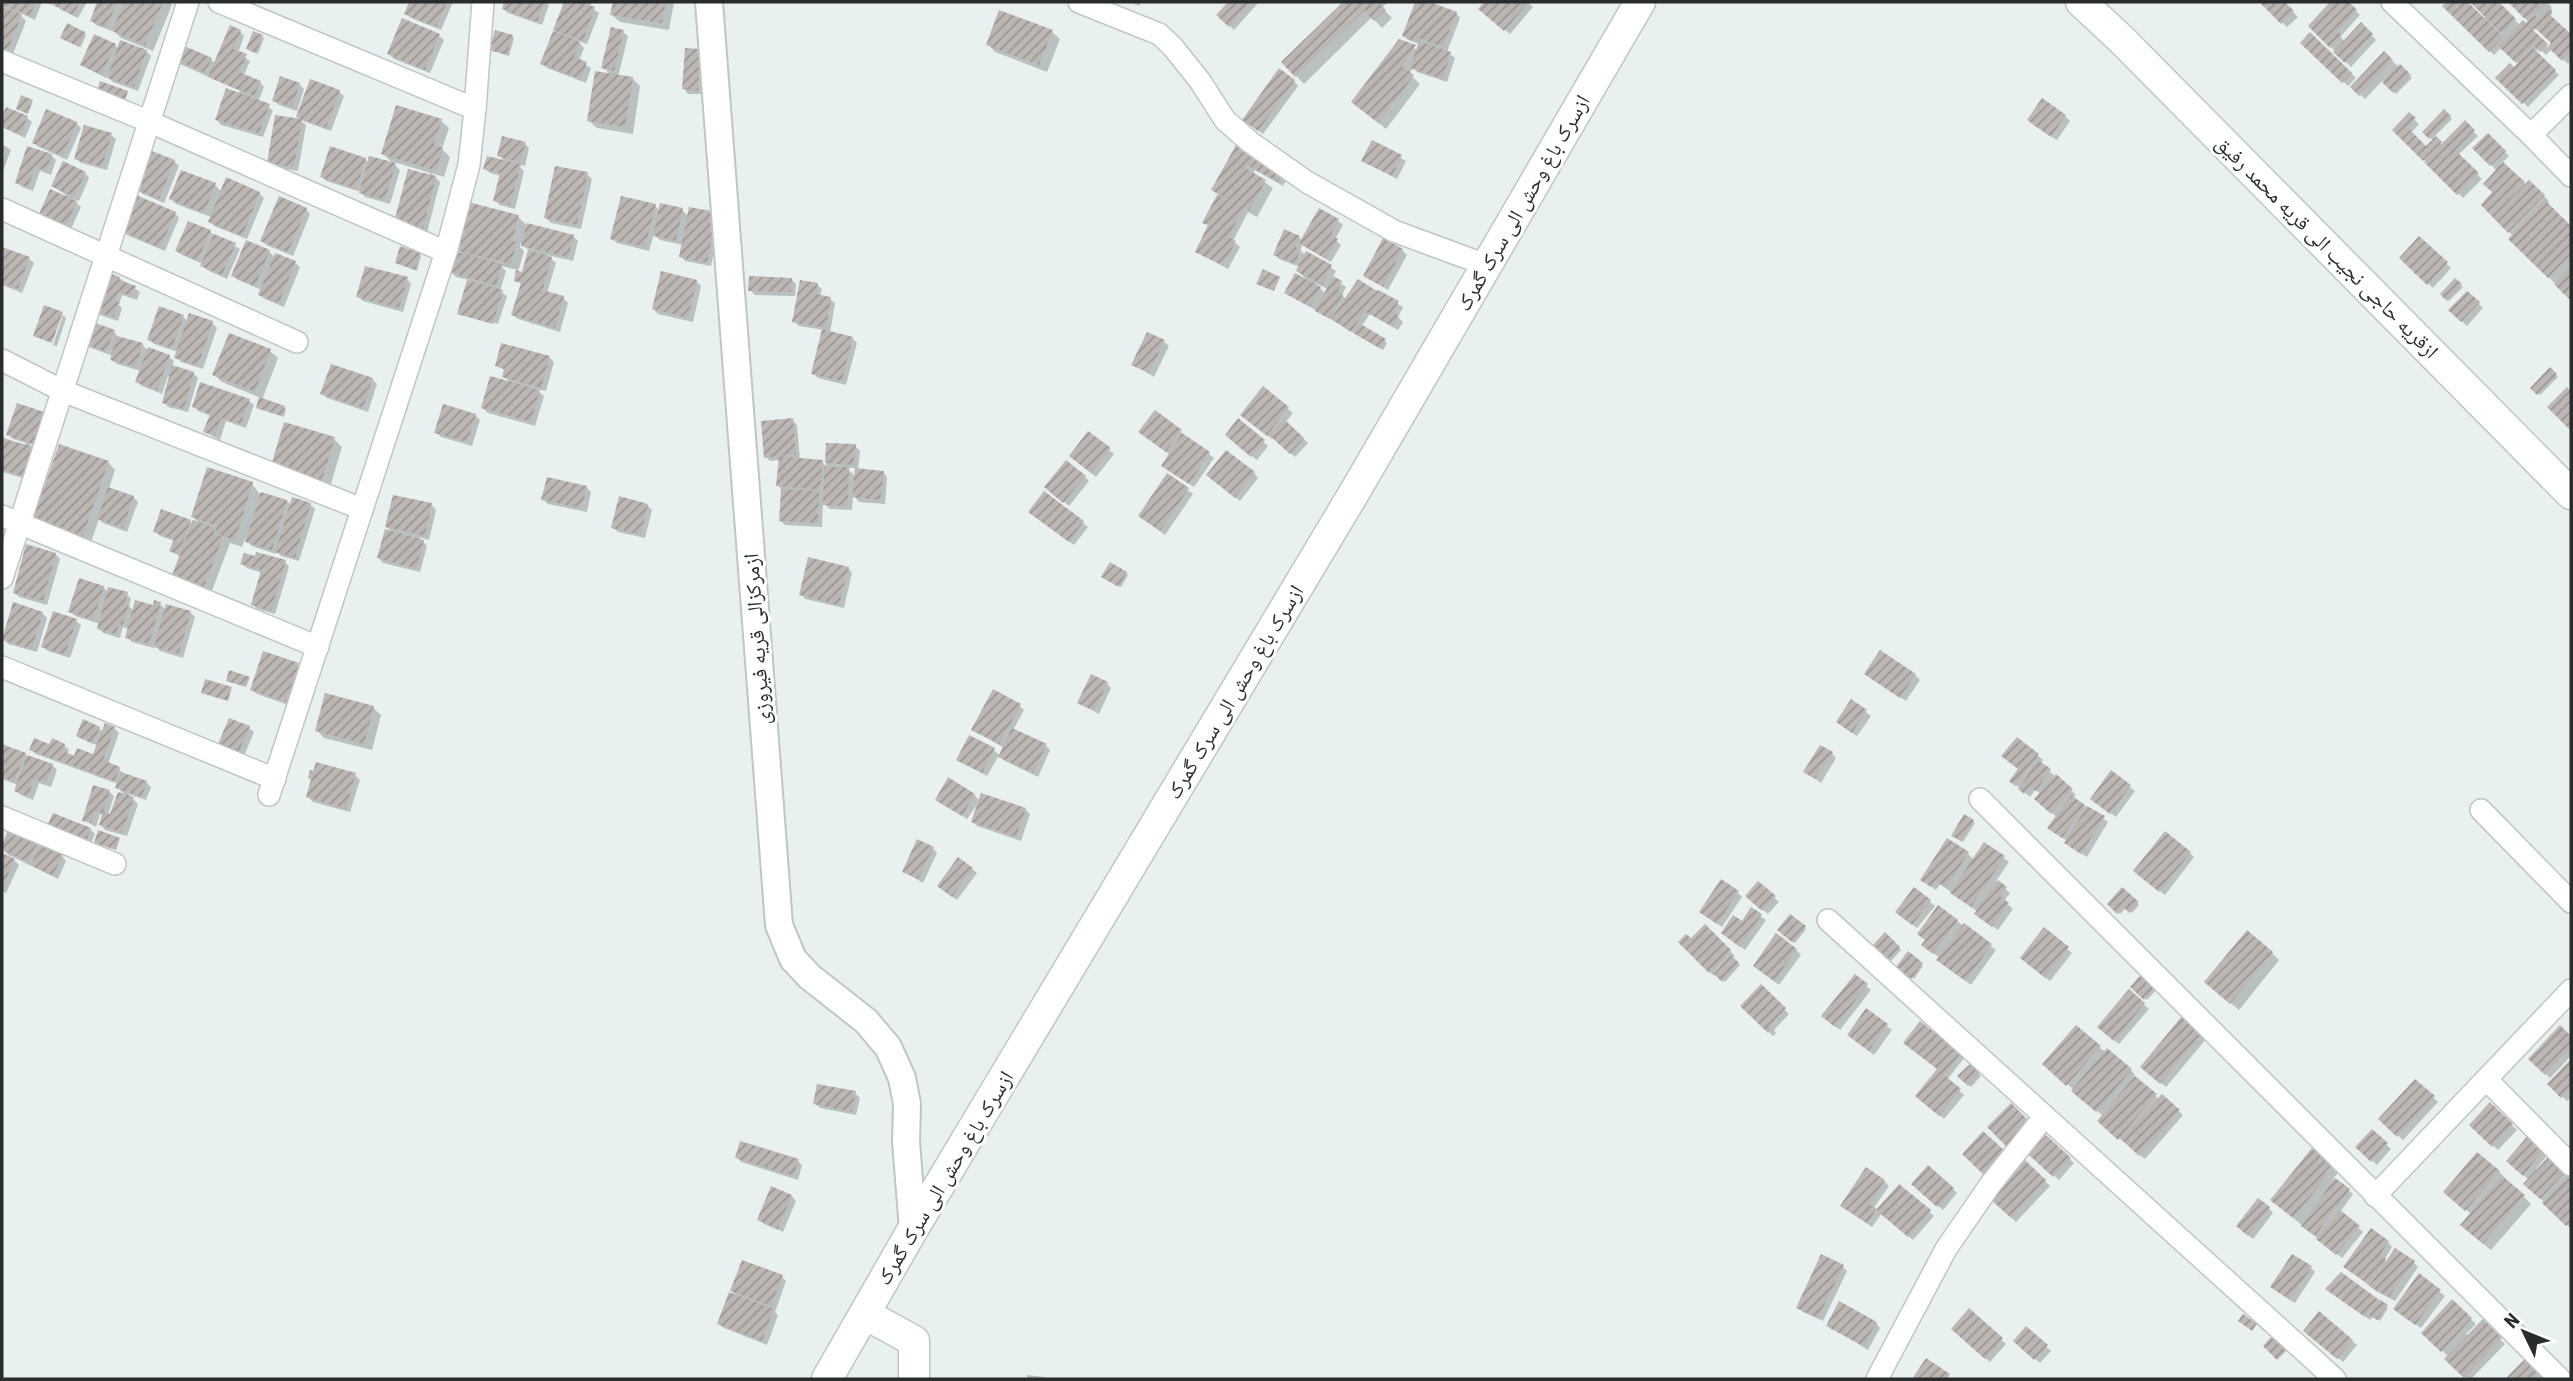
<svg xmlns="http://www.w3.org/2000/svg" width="2573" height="1381" font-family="'Roboto Condensed','Noto Naskh Arabic',sans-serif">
<defs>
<pattern id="building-hatch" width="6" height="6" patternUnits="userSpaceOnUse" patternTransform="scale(1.75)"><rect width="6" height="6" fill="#bdb7b3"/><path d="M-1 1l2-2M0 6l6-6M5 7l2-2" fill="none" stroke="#9a9592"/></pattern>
</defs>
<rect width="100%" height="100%" fill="#e8f0f0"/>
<g fill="#0003" fill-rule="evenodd">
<polygon points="2,2 42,2 35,20 18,12 26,21 13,54 2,50"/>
<polygon points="45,2 53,2 56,3 87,2 78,18 60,9 53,2 52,5"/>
<polygon points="99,2 169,2 172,5 153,51 121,38 112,29 112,31 96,25 92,21"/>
<polygon points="411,2 453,2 441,30 411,18 406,14"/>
<polygon points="506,2 546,2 549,5 542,25 508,13 504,9"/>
<polygon points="566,2 592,2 590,7 599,13 587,44 578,41 584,48 579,61 591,68 586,83 547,68 542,63"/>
<polygon points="615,2 674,2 669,30 620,22 612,15"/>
<polygon points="1130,2 1141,2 1139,6"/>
<polygon points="1231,2 1259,2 1234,30 1219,15"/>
<polygon points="1346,2 1388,2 1382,8 1392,18 1382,28 1372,17 1304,84 1283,62"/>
<polygon points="1417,2 1425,2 1456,13 1460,18 1447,52 1455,58 1447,82 1417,72 1413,68 1409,74 1420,84 1386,129 1353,102 1399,41 1418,50 1419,44 1408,40 1404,36"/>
<polygon points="1486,2 1528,2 1533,7 1510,34 1480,9"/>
<polygon points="2265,2 2283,2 2298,17 2287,27 2263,4"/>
<polygon points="2333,2 2346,2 2360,15 2340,37 2345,41 2361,25 2376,40 2351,67 2310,26"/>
<polygon points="2449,2 2466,2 2484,18 2486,15 2472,2 2497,2 2520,25 2523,22 2549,48 2554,43 2538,28 2536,30 2510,2 2547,2 2551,6 2552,14 2550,17 2571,37 2571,60 2568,64 2552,49 2546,55 2539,48 2535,52 2559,75 2528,107 2498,78 2519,64 2502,47 2494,55 2445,6"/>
<polygon points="240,31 244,36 238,53 250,61 244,75 260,82 264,87 258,102 273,110 263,137 221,125 217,120 240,91 180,64 175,59 211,59 215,64"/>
<polygon points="623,32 628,36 618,77 633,79 640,86 633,134 597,128 589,121 612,76 603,67"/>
<polygon points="1052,32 1060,39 1047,72 995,52 988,44"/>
<polygon points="84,33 86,35 81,47 62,38"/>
<polygon points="2310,35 2356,78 2348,86 2302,43"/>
<polygon points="439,36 444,40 430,73 394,59 389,54"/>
<polygon points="512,36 514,38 509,56 491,50"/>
<polygon points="262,37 264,38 258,54 250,51 248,49"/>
<polygon points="115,45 119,49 141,50 142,47 151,56 138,91 113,82 107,76 106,78 82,65"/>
<polygon points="687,50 704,55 702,94 688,94 684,89"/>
<polygon points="2384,54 2412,78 2396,94 2383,80 2365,99 2352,87"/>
<polygon points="1294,81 1298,86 1263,134 1249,124"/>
<polygon points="299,84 304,89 297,111 279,105 274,100"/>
<polygon points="339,92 344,96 331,131 303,121 298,116"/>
<polygon points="7,109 27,118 32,122 25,138 2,127"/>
<polygon points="2444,111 2452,119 2434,137 2443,146 2465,123 2478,136 2458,155 2482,179 2463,198 2394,130 2409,115 2419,124 2411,133 2426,148 2434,141 2424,132"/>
<polygon points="2065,116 2070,121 2057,140 2033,125"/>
<polygon points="301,121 306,125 298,171 273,167 269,162"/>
<polygon points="441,121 449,128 442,149 450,157 444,177 431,173 440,182 427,233 401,226 430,173 391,161 400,170 390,204 365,197 361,192 326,181 322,177 365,159 369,163 395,165 383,154"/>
<polygon points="76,123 81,128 67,160 39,147 34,143"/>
<polygon points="86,127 111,135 116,139 107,170 81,163 76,158"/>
<polygon points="2488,135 2509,156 2502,163 2526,185 2529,182 2549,201 2546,204 2571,228 2571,299 2510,239 2513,236 2483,205 2494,193 2497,171 2475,148"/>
<polygon points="1373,142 1406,161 1397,179 1363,160"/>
<polygon points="2,144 11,150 2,173"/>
<polygon points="525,144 529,148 525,166 517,164 524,171 515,209 500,205 495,201 501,176 490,173 485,169 506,163 499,155"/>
<polygon points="29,148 51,155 56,160 51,175 40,171 33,191 22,187 17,182"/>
<polygon points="1256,154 1287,179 1283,186 1255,170 1253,174 1273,188 1257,217 1248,212 1233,241 1240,247 1228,269 1197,251 1209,227 1205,222 1218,195 1214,190"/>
<polygon points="174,161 179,166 164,203 143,194 138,189"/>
<polygon points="85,173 89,178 79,201 71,198 81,207 71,229 46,218 41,214 66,195 53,186"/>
<polygon points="587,174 592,179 581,229 551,223 546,218"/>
<polygon points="215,185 222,192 259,193 264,198 247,239 214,226 210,221 211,217 176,204 171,199"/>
<polygon points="655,206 660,211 682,210 689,217 721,219 711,266 685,261 681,256 683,245 660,240 654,234 649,251 617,243 612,239"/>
<polygon points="306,209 310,214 293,256 266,245 262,240"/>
<polygon points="175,213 179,218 165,251 127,235 123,230"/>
<path d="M518 217 528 226 573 236 578 241 573 261 547 255 556 263 547 293 563 298 568 303 560 332 518 319 513 315 522 285 516 280 518 270 501 266 506 271 500 291 507 296 498 324 462 313V316L459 313 469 280 456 277 451 272 464 256 457 249ZM520 243 530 251 523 274 518 272 524 251 520 247Z"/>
<path d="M1338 221 1343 225 1335 239 1341 245 1331 262 1302 245 1300 250 1306 256 1307 253 1336 271 1332 278 1346 287 1342 295 1346 299 1358 281 1403 307 1398 317 1403 322 1398 330 1370 314 1361 327 1387 343 1383 350 1287 293 1308 281 1298 271 1300 267 1279 259 1275 254 1299 237 1302 241ZM1315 283 1328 289 1326 294Z"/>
<polygon points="210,232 240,249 227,279 207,270 203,264 182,255 177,251"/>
<polygon points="2420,238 2451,268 2433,288 2401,258"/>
<polygon points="2,249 29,259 34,263 22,293 2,285"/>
<polygon points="1402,250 1407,255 1388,290 1365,276"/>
<polygon points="269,251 275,258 295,263 300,267 284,307 265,299 260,295 262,290 238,280 233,275"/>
<polygon points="420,254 421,256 417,271 397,263"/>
<polygon points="119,278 140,292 137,300 122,295 119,305 122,308 118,321 100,315 95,310"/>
<polygon points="407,279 411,284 403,312 363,301 358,296"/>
<polygon points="791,279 796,284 795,296 755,295 750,290"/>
<polygon points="2455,280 2463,287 2449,301 2442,294"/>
<polygon points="696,281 701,286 693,322 658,314 653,309"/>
<polygon points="817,285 822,289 820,297 830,299 835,303 830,333 852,338 857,343 846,385 818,378 813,373 824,330 799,326 794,321"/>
<polygon points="2467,293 2483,308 2467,326 2451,310"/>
<polygon points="63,315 66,318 57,346 53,345"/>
<polygon points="183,317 188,321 212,323 217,328 203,369 181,362 176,357 178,352 154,344 149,339"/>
<polygon points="114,331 118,338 142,344 148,351 169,357 174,361 172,367 193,373 198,378 188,412 168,407 164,402 171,377 168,376 162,394 142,386 137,382 141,371 117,364 112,360 113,356 89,347 84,343"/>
<polygon points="1164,342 1169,346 1154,377 1133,364"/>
<polygon points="270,351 278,358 262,400 284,408 286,409 284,417 260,409 261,398 222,382 214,375"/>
<polygon points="549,357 554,362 546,391 536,389 544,396 535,426 488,413 483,408 511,383 504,376 506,371 497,365"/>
<polygon points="2550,369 2558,377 2540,395 2532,388"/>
<polygon points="372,379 377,384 368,412 327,398 322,394"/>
<polygon points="1263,388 1293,413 1285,423 1308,443 1295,457 1273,437 1272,439 1247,419"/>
<polygon points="249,401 254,405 246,428 226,421 220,440 205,432 211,416 198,411 194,407"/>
<polygon points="1155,412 1214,458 1194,487 1168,470 1170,455 1145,436"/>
<polygon points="43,413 48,418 38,447 29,444 38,453 29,480 3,472 2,437 25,446 26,443 13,439 8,434"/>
<polygon points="475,415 480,420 472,446 441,437 436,432"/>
<path d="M792 420 797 425 800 460 822 462 826 466 828 444 855 446 860 451 858 470 883 472 887 477 885 504 859 502 853 495 852 510 830 509 823 503 822 527 785 525 780 520 782 490 778 485 780 460 770 461 766 457ZM847 468H857L856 477Z"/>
<polygon points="1239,421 1268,446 1257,460 1231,439"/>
<polygon points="286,424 334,439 342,447 329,490 280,476"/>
<polygon points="1109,450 1114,454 1096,477 1075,460"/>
<polygon points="108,462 115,470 109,489 133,497 138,502 127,532 103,523 99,519 90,545 42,528"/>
<polygon points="1254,473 1258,478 1240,501 1213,480"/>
<polygon points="1167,476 1193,494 1165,535 1140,516"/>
<polygon points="1085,477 1089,481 1069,506 1051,491"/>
<polygon points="252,484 259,493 287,501 291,505 310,504 315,509 299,561 281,556 277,552 276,554 252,546 245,539 242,547 230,543 210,596 181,585 181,557 171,551 175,541 160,536 155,531 190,521 193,524 201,525 193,517"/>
<polygon points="586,487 591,492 587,512 548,504 543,499"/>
<polygon points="1044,493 1088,527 1074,545 1035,516"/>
<polygon points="394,497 432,505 436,510 429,540 419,537 427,546 420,572 383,563 379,558 395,534 387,527"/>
<polygon points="647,505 652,510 645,538 618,532 613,527"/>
<polygon points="55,554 60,559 47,605 19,597 15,593"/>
<polygon points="285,562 289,567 275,614 257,609 253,604 262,573 247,568 242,564"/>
<polygon points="848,568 852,573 844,608 805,599 801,594"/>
<polygon points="1126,573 1128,575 1121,587 1105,579"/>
<polygon points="103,587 108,592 127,594 131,599 129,606 134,611 160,604 166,610 191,613 195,617 183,658 160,651 155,645 154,648 132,642 127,637 129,629 123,627 120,638 103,633 99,628 100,624 75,616 70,611"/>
<polygon points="42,613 47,618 37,652 8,644 4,639"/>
<polygon points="76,621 81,625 70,658 48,651 43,647"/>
<polygon points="264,653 298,665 303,670 291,706 257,694 252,690"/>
<polygon points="1915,675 1920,680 1906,701 1871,678"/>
<polygon points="1107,684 1111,688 1099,714 1079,702"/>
<polygon points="1851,701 1871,716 1857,736 1842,726"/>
<polygon points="1019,705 1024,710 1013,730 1046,746 1050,750 1038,777 1005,761 999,755 987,776 959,760 970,737 994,750 1000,756 1004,748 974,730"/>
<polygon points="373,708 381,715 372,750 324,738 317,730"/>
<polygon points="99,728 103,732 114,728 119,733 108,764 119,768 123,775 146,782 151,787 146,800 128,794 138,804 127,836 105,830 101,825 104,816 100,814 96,827 84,820 109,791 114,796 108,815 112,816 127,797 117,787 118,784 36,754 31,750 64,745 69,750 67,755 75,758 94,756 98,746 78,736"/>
<polygon points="249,728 254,732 244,756 225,748 220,744"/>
<polygon points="2017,739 2038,756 2043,760 2040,763 2076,795 2073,798 2108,822 2087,857 2071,847 2067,841 2054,832 2057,817 2041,804 2041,794 2035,790 2030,797 2011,781 2020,770"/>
<polygon points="2,746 52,765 57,770 51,787 39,783 33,800 21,795 16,791 18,785 2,779"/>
<polygon points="1832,753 1836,758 1821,783 1806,772"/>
<polygon points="2112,773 2135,791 2116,817 2097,803"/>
<polygon points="355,775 360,780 350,812 313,802 308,797"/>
<polygon points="974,795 980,801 1025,809 1030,814 1021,841 977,826 973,822 979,802 967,819 937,799"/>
<polygon points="1973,821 1975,823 1963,842 1955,837"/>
<polygon points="50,824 90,829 95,834 91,843 55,829"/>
<polygon points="10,831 62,856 66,861 58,879 9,855 19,865 6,893 2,891 2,855 12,859 2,848"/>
<polygon points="1985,844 2009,862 1996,881 2010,893 2004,901 2013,909 1998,930 1981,918 1978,912 1940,884 1936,890 1922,880 1968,854 1974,860"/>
<polygon points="933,848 937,853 923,883 904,871"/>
<polygon points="2190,853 2194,857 2165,895 2140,875"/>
<polygon points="972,869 977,873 957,900 944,891"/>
<polygon points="1758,883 1779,902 1768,914 1747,896"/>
<polygon points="1914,889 1935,906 1917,928 1901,916"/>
<polygon points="2122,890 2139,905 2132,913 2126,908 2120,914 2109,904"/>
<polygon points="1738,893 1742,897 1722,927 1706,916"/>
<polygon points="1752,910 1766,920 1745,950 1723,933 1742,924"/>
<polygon points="1790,916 1806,929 1795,943 1779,930"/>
<polygon points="1957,921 1996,950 1971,985 1943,965 1940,958 1928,949"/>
<polygon points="1705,926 1735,956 1732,958 1740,965 1725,982 1716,974 1714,976 1680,942 1691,941"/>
<polygon points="2044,930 2072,953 2050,981 2027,962"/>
<polygon points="1885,935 1901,950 1891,961 1875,946"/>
<polygon points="1796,950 1801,955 1779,985 1759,970"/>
<polygon points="2272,953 2279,960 2239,1010 2214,989"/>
<polygon points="1908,954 1923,966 1914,979 1898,967"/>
<polygon points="1855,976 1871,990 1840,1030 1828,1021"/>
<polygon points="2160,986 2147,1000 2132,987"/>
<polygon points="1761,987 1789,1014 1774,1030 1776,1033 1773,1036 1742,1006"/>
<polygon points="2129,992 2149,1009 2119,1044 2104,1032"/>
<polygon points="1867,1011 1892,1030 1874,1055 1854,1040"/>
<polygon points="2183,1018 2207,1038 2166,1087 2147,1071"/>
<polygon points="2560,1028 2571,1038 2571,1056 2550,1078 2531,1059"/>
<polygon points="2100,1048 2131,1070 2135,1075 2133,1077 2159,1099 2162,1096 2183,1115 2145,1159 2104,1126 2103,1116 2045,1064"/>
<polygon points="1960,1054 1964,1058 1947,1080 1964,1095 1944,1119 1922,1100 1939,1070"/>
<polygon points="2571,1062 2571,1097 2567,1101 2550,1084"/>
<polygon points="1970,1066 1981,1076 1971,1087 1960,1076"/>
<polygon points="2416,1081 2438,1102 2403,1140 2381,1119"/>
<polygon points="855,1093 860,1098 856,1115 820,1108 815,1103"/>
<polygon points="2490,1105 2517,1130 2498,1150 2471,1125"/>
<polygon points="2372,1131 2391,1149 2377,1165 2358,1147"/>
<polygon points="2531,1135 2550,1152 2536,1169 2538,1171 2553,1155 2571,1175 2567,1179 2571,1183 2571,1229 2526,1184 2529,1180 2508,1161"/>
<polygon points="2046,1137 2074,1163 2059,1180 2031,1154"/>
<polygon points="737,1157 798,1161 802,1165 798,1180 741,1162"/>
<polygon points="2025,1162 2050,1186 2016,1222 1991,1198"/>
<polygon points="2330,1166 2338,1173 2333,1179 2353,1194 2340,1212 2363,1232 2342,1258 2280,1207"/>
<polygon points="2499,1172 2531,1204 2491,1250 2469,1232 2471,1214 2445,1191"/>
<polygon points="1884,1181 1889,1186 1873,1209 1877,1212 1899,1186 1934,1216 1913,1240 1882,1213 1872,1227 1847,1210"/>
<polygon points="1918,1189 1953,1189 1957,1193 1943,1210"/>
<polygon points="792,1196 796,1201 783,1232 764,1224 759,1219"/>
<polygon points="2269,1208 2273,1213 2253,1239 2243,1231"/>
<polygon points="2388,1242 2392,1247 2384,1260 2387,1262 2413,1262 2418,1267 2395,1301 2376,1291 2350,1271"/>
<polygon points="1842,1266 1847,1271 1823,1321 1803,1312 1798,1307"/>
<polygon points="2311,1268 2315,1272 2295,1303 2277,1291"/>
<polygon points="2419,1276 2445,1296 2421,1328 2400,1313"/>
<polygon points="782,1277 786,1281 775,1312 778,1315 767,1345 724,1328 719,1324 739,1298 732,1291"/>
<polygon points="2332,1293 2377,1300 2388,1308 2380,1321 2373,1316 2370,1320"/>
<polygon points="2452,1302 2476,1324 2466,1334 2469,1336 2483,1322 2505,1344 2471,1379 2468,1379 2447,1359 2449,1357 2423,1333"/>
<polygon points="1969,1310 2006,1344 1990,1362 1953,1329"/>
<polygon points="1876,1323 1880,1328 1868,1350 1828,1325"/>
<polygon points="2026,1329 2051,1351 2040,1363 2015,1341"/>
<polygon points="2310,1335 2352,1341 2357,1345 2343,1362"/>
<polygon points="2531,1356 2544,1370 2540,1375 2543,1378 2541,1379 2508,1379"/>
<polygon points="1027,1375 1045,1377 1047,1379 1027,1379"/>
</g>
<g fill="url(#building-hatch)">
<polygon points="2,2 36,2 30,16 2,5"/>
<polygon points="55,2 80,2 73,15 53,5"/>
<polygon points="97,2 117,2 107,28 90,21"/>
<polygon points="124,2 163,2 145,45 112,31"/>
<polygon points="409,2 447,2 436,27 404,14"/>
<polygon points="504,2 544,2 537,22 502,9"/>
<polygon points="564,2 581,2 595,7 583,41 553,30"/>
<polygon points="613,2 666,2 662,23 610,15"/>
<polygon points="1228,2 1251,2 1229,27 1216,15"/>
<polygon points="1343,2 1378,2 1386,10 1374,21 1364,11 1295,77 1281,62"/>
<polygon points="1415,2 1430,2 1457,12 1443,47 1418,38 1417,42 1402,36"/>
<polygon points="1484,2 1529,2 1504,31 1478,9"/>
<polygon points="2263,2 2285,2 2294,11 2281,24 2261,4"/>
<polygon points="2330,2 2349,2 2357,10 2337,31 2342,36 2330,48 2308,26"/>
<polygon points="2447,2 2468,2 2503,37 2489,52 2442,6"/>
<polygon points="2470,2 2499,2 2516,19 2501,33"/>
<polygon points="2508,2 2545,2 2545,5 2538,12 2524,18"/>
<polygon points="2,7 22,14 8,50 2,48"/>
<polygon points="2548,8 2552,11 2549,14 2571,34 2571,51 2562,61 2548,47 2551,43 2535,28 2533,30 2548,44 2540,52 2533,45 2516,63 2498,46 2523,20 2526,23 2534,15 2538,18"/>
<polygon points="999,10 1053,30 1039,65 986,45"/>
<polygon points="402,18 440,34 425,70 387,54"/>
<polygon points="2361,22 2373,34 2345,63 2333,52"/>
<polygon points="67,23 85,32 79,47 60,38"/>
<polygon points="230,25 241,30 233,49 247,54 239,72 261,81 254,96 208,77"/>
<polygon points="611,27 624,30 614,71 601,68"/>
<polygon points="495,30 513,35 507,55 489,50"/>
<polygon points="253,31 263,35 256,53 246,49"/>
<polygon points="553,31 580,42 574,57 587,62 581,79 540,64"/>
<polygon points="2310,32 2352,73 2342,83 2300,43"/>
<polygon points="94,34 116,44 101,75 80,65"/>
<polygon points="1399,39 1416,45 1402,66 1414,75 1378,123 1351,102"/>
<polygon points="120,40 147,50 134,87 107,78"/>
<polygon points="1419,41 1451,52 1443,79 1410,68"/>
<polygon points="180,44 212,58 205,73 173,59"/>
<polygon points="685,48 700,49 698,91 682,89"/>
<polygon points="2533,48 2556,70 2522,104 2495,78 2510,63 2514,67"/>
<polygon points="2384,51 2393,60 2359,96 2350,87"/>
<polygon points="2400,64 2411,75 2393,93 2382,82"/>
<polygon points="1279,68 1295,80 1258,131 1242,120"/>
<polygon points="595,71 633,77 625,127 587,121"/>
<polygon points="280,76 300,83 292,107 272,101"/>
<polygon points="310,79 340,90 326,128 296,117"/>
<polygon points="100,81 128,91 124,104 96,94"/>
<polygon points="226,88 270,104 259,133 215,120"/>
<polygon points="21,95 33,100 28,114 16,109"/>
<polygon points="2042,98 2066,115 2051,137 2027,120"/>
<polygon points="396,105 442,119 434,145 443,148 436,171 381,154"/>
<polygon points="6,107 28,116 21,135 2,127 2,117"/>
<polygon points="46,109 77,122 63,156 32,143"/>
<polygon points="2444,109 2451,116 2429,139 2422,132"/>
<polygon points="2409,112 2416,118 2407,127 2426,146 2436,136 2442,142 2423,161 2392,130"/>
<polygon points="275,115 302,119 294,167 267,163"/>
<polygon points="2465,120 2475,130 2455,150 2479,173 2457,195 2424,162"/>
<polygon points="84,125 112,133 102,167 74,159"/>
<polygon points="2488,133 2506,151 2490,166 2472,148"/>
<polygon points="502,136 526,142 520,162 497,156"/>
<polygon points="1372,140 1402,155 1392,176 1361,161"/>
<polygon points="1236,145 1283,173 1278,182 1247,165 1245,168 1266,180 1249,211 1244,208 1228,237 1236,241 1223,266 1195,252 1208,225 1202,223 1217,195 1231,201 1211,190"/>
<polygon points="27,146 52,154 47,171 35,167 28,187 15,183"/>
<polygon points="330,146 366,158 356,189 320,177"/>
<polygon points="152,151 175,160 159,199 136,190"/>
<polygon points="369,156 396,163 385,200 359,193"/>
<polygon points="487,156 521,164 510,205 493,201 500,173 483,169"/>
<polygon points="63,161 86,172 74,197 51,186"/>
<polygon points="2503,162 2525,182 2500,210 2529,180 2545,195 2508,233 2481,205 2492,192 2483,184"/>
<polygon points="555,166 588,172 577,225 544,218"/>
<polygon points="408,169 436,176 423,229 394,222"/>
<polygon points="181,170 216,183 204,213 169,199"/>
<polygon points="226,177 260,192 242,236 208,222"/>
<polygon points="50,189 77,201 66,226 39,214"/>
<polygon points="136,195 176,212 160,248 121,231"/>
<polygon points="279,196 307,208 288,252 260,241"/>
<polygon points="621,196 656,204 645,247 610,239"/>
<polygon points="2545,200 2571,226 2571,254 2548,278 2508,239"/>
<polygon points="468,202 519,215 512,241 517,242 511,264 455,250"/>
<polygon points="660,203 683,208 676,241 653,236"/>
<polygon points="689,207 717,212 707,263 679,257"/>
<polygon points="1319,208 1339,219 1331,235 1338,239 1326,259 1299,243"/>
<polygon points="188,221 211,230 198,261 175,251"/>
<polygon points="527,223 574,235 568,257 521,246"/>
<polygon points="1284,229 1300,236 1295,247 1301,249 1295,264 1273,255"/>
<polygon points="214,234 236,243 222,275 200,266"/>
<polygon points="2419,236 2448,262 2427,285 2399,258"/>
<polygon points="1383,238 1403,249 1383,287 1363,276"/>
<polygon points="246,240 270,250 255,286 231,276"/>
<polygon points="400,246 420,253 415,270 395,263"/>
<polygon points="2,247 30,257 18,289 2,283"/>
<polygon points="528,250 552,257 543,289 535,288 564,296 555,328 511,315 521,283 514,281 516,270 522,272"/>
<polygon points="455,251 502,264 496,286 449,272"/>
<polygon points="1306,251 1332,265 1322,285 1296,271"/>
<polygon points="275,253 296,261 279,303 258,295"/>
<polygon points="365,266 408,277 399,308 356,297"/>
<polygon points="2571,266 2571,301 2554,284"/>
<polygon points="1263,269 1280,277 1274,291 1256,284"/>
<polygon points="661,271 697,280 688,318 652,309"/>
<polygon points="106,272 120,277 119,280 136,286 133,296 118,292 115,301 119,302 114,317 93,311"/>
<polygon points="1295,273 1321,287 1310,307 1284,293"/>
<polygon points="749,276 792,278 791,292 748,291"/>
<polygon points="1333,276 1342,281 1338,291 1343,294 1330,319 1315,311"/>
<polygon points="2455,278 2462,284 2447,301 2440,294"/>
<polygon points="1358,279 1377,291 1378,290 1399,301 1393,312 1399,316 1393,327 1366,312 1375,296 1351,332 1331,319"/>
<polygon points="467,280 503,290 493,324 457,314"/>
<polygon points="800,280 818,283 816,294 831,297 826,328 792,322"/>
<polygon points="2467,291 2480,302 2461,322 2448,310"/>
<polygon points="44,305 63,312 52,343 33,336"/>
<polygon points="159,306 184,315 172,348 147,340"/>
<polygon points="189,313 213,321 198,366 174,358"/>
<polygon points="90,321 115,330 106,352 82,343"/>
<polygon points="1359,323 1386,339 1381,349 1353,333"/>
<polygon points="822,329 853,337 842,381 811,374"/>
<polygon points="1147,332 1165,340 1149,373 1131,365"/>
<polygon points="229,333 271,349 255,392 212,375"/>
<polygon points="117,336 143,343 136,367 110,360"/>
<polygon points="501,343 550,356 541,388 502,377 504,369 495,366"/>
<polygon points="148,347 170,355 157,390 135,382"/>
<polygon points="331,364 373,378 363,408 320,394"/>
<polygon points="172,365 194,372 184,409 162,403"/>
<polygon points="2550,367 2557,374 2537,395 2530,388"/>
<polygon points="490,376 540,390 531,422 481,408"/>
<polygon points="200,382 250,399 241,424 221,418 215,436 203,432 210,414 192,407"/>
<polygon points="1263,386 1289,407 1267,436 1240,415"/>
<polygon points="2567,387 2571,391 2571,431 2547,407"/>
<polygon points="259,397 285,406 282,416 256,408"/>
<polygon points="17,403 44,412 33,444 6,435"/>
<polygon points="443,404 476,414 468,442 434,433"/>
<polygon points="1155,410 1182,430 1166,452 1138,432"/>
<polygon points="793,418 796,454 764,458 761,421"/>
<polygon points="1238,418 1265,440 1251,457 1225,435"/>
<polygon points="1284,419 1304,438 1290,454 1269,435"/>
<polygon points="284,422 335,437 321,484 270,469"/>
<polygon points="1088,431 1111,448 1091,473 1069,456"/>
<polygon points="1182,433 1210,452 1189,484 1161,466"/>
<polygon points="5,439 34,447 25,477 2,470 2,449"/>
<polygon points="826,443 856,444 854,465 825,463"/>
<polygon points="59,444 109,461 82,538 32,521"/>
<polygon points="1226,450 1255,472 1235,498 1206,475"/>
<polygon points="779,456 823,460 820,490 776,486"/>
<polygon points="1066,460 1086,476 1063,503 1044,487"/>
<polygon points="207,467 253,482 235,541 215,533 217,526 191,517"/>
<polygon points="824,467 849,467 848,506 823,505"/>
<polygon points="855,468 884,471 880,500 852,497"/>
<polygon points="1167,473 1189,488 1160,531 1138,516"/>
<polygon points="547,477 587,486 582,508 541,500"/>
<polygon points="108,487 134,496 123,528 97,519"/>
<polygon points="781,489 819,491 818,523 779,521"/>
<polygon points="1044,491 1084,521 1069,542 1028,512"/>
<polygon points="261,492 287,500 272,550 245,542"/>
<polygon points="393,495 432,503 425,536 385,527"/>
<polygon points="619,496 648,504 641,535 611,528"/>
<polygon points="292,497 311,503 295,558 275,552"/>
<polygon points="161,509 191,520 179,555 169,551 174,539 153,532"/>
<polygon points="193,520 215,528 213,534 223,537 203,589 171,578"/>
<polygon points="385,529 424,540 416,569 377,558"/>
<polygon points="26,544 56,553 43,601 13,593"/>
<polygon points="256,552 286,560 271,611 251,605 261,570 240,564 244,553 255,556"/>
<polygon points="808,557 849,567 839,605 799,595"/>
<polygon points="1110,562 1127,572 1119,587 1101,577"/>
<polygon points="79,578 104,586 93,620 68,612"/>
<polygon points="108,587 128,592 125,603 129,603 123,625 119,624 116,634 97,629"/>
<polygon points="135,600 153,605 154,600 161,602 149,644 125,638"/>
<polygon points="13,602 43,612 32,649 2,640"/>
<polygon points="166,604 191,611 179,654 154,647"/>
<polygon points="53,611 77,619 65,655 41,647"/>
<polygon points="1880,650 1916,674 1900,698 1864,674"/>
<polygon points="263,651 299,663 286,702 250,690"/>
<polygon points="229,670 250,677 246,687 226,681"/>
<polygon points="1091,674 1108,682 1094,711 1077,703"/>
<polygon points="205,679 232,687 228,701 201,693"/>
<polygon points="993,689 1021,704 999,744 971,730"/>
<polygon points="325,693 374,706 364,744 315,731"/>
<polygon points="1851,699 1867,710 1852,733 1836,722"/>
<polygon points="229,718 250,726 239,752 218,744"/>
<polygon points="83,719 100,727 93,744 76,736"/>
<polygon points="105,723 115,727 103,760 120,767 115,781 29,750 34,738 49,744 52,738 65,744 63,751 74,756 77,748 93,754"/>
<polygon points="1012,728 1047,744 1033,773 998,757"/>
<polygon points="969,735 995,748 982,773 956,760"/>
<polygon points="2017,737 2039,754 2015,786 2009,781 2018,769 2001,756"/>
<polygon points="2,744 26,753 14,782 2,777"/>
<polygon points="1820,745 1833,752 1815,779 1803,772"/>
<polygon points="27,755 53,764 46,783 34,779 28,796 14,791"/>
<polygon points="2038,760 2051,769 2036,791 2029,787 2024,794 2018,789"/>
<polygon points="316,762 356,773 346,809 306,797 311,779 308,778 310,770 313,771"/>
<polygon points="2111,770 2131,785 2110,814 2090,799"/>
<polygon points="121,772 147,781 142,797 115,788"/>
<polygon points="2056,774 2073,789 2051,814 2034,799"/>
<polygon points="948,777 975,794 962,816 935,800"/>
<polygon points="93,785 110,790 103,813 95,811 91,823 82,821"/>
<polygon points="118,792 134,797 122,833 99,825 103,811 110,814"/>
<polygon points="981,793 1026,808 1016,837 971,822"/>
<polygon points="2071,795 2085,805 2062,838 2047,828"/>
<polygon points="2087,806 2105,816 2081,854 2064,843"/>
<polygon points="53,813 91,828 87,839 48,824"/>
<polygon points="1964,814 1974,820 1961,841 1951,836"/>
<polygon points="9,829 38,842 28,862 2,850 2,844"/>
<polygon points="98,830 120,838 116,850 94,843"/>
<polygon points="2165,831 2191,852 2159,892 2133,871"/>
<polygon points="1947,838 1969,852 1946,888 1935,881 1931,887 1920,880"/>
<polygon points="917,839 934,847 918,879 902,872"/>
<polygon points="1984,842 2005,856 1971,907 1950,893"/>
<polygon points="40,845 63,855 53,876 31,865"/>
<polygon points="2,853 15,859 2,889"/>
<polygon points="958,857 973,868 952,897 937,886"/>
<polygon points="1721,879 1739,891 1717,924 1699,912"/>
<polygon points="1998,880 2007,887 2000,896 2009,903 1992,927 1974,914"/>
<polygon points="1758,881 1776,896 1762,911 1745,896"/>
<polygon points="1914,887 1931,900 1912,925 1895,912"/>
<polygon points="2122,887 2139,902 2129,913 2123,907 2117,914 2107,904"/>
<polygon points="1938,905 1958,920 1933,954 1921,945 1925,940 1917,934"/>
<polygon points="1751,907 1762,914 1740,947 1721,933 1733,915 1742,921"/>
<polygon points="1790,914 1806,926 1793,943 1777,930"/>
<polygon points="1964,923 1992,944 1966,981 1936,960"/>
<polygon points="1705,924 1731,950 1709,973 1678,942 1686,934 1691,938"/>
<polygon points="2044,927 2069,947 2045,978 2020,958"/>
<polygon points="2247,930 2273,952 2230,1004 2204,982"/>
<polygon points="1885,932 1900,947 1888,960 1872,946"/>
<polygon points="1776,933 1797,949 1774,981 1753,966"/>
<polygon points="1908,951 1923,963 1911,979 1896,967"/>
<polygon points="1731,955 1739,963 1722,982 1714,974"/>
<polygon points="2145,970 2159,983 2144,1000 2130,987"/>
<polygon points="1855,974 1868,984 1835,1027 1821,1016"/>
<polygon points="1761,984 1786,1008 1770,1025 1773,1027 1768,1033 1740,1006"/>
<polygon points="2129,989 2145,1003 2114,1041 2097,1027"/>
<polygon points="1866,1008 1888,1024 1869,1051 1847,1035"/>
<polygon points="2183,1015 2203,1032 2160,1084 2140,1067"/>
<polygon points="1920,1021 1961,1053 1944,1075 1961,1089 1939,1116 1915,1096 1937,1069 1903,1043"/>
<polygon points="2076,1025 2101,1046 2066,1086 2042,1064"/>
<polygon points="2560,1025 2571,1036 2571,1047 2545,1075 2528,1059"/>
<polygon points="2107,1048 2132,1069 2096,1112 2071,1091"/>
<polygon points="2571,1059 2571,1088 2561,1098 2547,1084"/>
<polygon points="1970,1064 1980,1073 1968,1086 1957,1076"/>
<polygon points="2135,1076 2157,1094 2118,1140 2097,1121"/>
<polygon points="2415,1079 2435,1096 2397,1137 2378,1119"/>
<polygon points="817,1084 856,1091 852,1112 813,1104"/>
<polygon points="2162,1094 2180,1110 2139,1156 2121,1139"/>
<polygon points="2490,1102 2513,1124 2492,1147 2469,1125"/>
<polygon points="2011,1103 2031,1123 2007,1147 1987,1127"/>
<polygon points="2372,1129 2388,1143 2371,1162 2355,1147"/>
<polygon points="1983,1131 2007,1153 1985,1176 1962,1154"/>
<polygon points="2531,1132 2546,1146 2523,1176 2506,1161"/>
<polygon points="2046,1135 2071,1158 2053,1177 2028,1154"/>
<polygon points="740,1141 799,1159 793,1176 735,1158"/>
<polygon points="2312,1148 2332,1165 2325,1172 2328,1175 2293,1218 2270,1200"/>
<polygon points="2477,1152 2500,1171 2465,1211 2443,1192"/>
<polygon points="2553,1152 2570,1167 2540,1199 2523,1184"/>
<polygon points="2025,1160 2046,1180 2011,1218 1989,1198"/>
<polygon points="1928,1165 1954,1188 1937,1207 1911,1184"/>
<polygon points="1866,1167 1885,1180 1869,1204 1877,1209 1867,1223 1840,1206"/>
<polygon points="2502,1176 2525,1195 2483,1244 2460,1225"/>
<polygon points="2568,1177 2571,1180 2569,1197 2571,1199 2571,1221 2566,1226 2542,1203"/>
<polygon points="2335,1178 2350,1189 2315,1236 2301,1226"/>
<polygon points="1899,1184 1931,1210 1908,1237 1876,1210"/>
<polygon points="771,1186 792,1195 778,1229 757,1220"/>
<polygon points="2258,1198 2270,1207 2248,1236 2236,1226"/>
<polygon points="2340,1210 2360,1226 2336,1255 2316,1239"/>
<polygon points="2371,1228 2389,1241 2380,1255 2386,1259 2369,1284 2343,1267"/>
<polygon points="2395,1248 2415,1261 2389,1297 2369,1286"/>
<polygon points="1821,1254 1844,1265 1818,1318 1796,1308"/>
<polygon points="2292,1254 2312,1266 2290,1300 2270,1287"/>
<polygon points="742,1260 783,1275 771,1306 730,1291"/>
<polygon points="2341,1272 2378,1299 2365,1317 2325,1289"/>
<polygon points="2419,1273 2441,1290 2415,1325 2393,1309"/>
<polygon points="729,1292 774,1309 762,1341 717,1324"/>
<polygon points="2379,1299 2388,1305 2377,1320 2369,1315"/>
<polygon points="2452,1299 2472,1318 2441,1352 2421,1333"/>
<polygon points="1839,1301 1877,1322 1863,1346 1826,1326"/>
<polygon points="1969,1308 2003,1338 1985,1359 1951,1329"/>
<polygon points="2319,1311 2353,1340 2337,1359 2303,1331"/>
<polygon points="2243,1314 2257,1324 2252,1331 2238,1321"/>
<polygon points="2483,1319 2502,1338 2464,1378 2444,1359"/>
<polygon points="2026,1326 2048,1345 2034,1360 2013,1341"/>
<polygon points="2272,1336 2287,1350 2277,1360 2263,1346"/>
<polygon points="2530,1354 2540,1372 2532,1379 2505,1379"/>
<polygon points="1926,1358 1950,1374 1947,1379 1912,1379"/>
</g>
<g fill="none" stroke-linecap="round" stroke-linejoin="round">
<defs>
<g id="minor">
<polyline points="219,2 475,109"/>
<polyline points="1079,2 1159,34 1172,46 1200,81 1225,120 1250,142 1307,182 1394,231 1486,265"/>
<polyline points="2392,2 2531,135 2571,176"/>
<polyline points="2,61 150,122 446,252"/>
<polyline points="2531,135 2571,95"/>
<polyline points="2,209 297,342"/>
<polyline points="2,360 63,391 362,509"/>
<polyline points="2,516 318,647"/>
<polyline points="2,578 188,2"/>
<polyline points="2,667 275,779"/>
<polyline points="269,795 446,252 469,165 475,109 483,2"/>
<polyline points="1980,799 2560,1379"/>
<polyline points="2481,810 2571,902"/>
<polyline points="2,817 115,864"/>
<polyline points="1828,920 2335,1379"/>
<polyline points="2487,1080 2571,1165"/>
<polyline points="2375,1196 2571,990"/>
<polyline points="1877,1379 1946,1249 1990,1185 2044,1117"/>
</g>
<polyline id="tertiary" points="709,2 779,925 793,959 810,977 866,1021 888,1047 902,1078 907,1104 906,1142 913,1229"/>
<g id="secondary">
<polyline points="2081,2 2121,39 2571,494"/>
<polyline points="865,1314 914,1341 914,1379"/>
<polyline points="827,1379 913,1229 1354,493 1640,2"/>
</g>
</defs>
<use href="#minor" stroke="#bec6c6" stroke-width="24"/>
<use href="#tertiary" stroke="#bec6c6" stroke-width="30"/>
<use href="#secondary" stroke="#bec6c6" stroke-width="33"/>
<use href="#minor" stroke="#fff" stroke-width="21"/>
<use href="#tertiary" stroke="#fff" stroke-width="26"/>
<use href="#secondary" stroke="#fff" stroke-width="30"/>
</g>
<g text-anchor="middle" stroke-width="6" stroke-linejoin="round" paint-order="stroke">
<g font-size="21" fill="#292c2c" stroke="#fff">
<text transform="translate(1523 203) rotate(-60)" y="7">ازسرک باغ وحش الی سرک گمرک</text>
<text transform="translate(2327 247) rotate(45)" y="7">ازقریه حاجی نجیب الی قریه محمد رفیق</text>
<text transform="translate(757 639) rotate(-94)" y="7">ازمرکزالی قریه فیروزی</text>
<text transform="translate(1235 692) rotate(-59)" y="7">ازسرک باغ وحش الی سرک گمرک</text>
<text transform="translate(945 1178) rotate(-59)" y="7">ازسرک باغ وحش الی سرک گمرک</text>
</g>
</g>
<rect width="2573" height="1381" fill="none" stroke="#292c2c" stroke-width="7"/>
<g transform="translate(2524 1332) rotate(313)" stroke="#ffffff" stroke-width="5" paint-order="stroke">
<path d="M0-5L12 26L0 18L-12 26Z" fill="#292c2c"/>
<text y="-10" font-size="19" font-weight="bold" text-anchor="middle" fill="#292c2c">N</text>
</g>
</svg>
